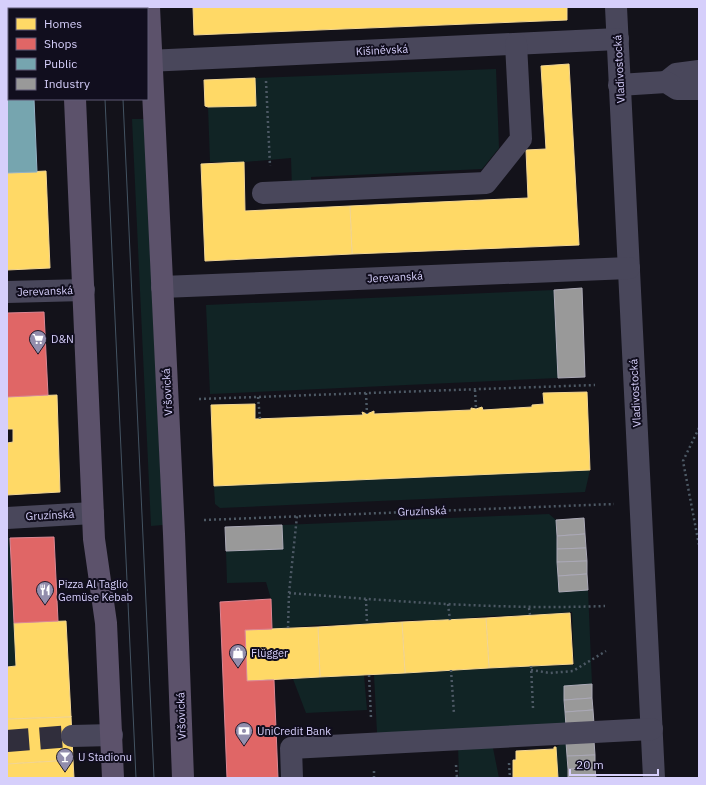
<svg xmlns="http://www.w3.org/2000/svg" width="706" height="785" font-family="'IBM Plex Sans',sans-serif">
<rect width="100%" height="100%" fill="#13121a"/>
<g fill="#112425">
<polygon points="496,69 499,148 482,169 311,177 312,188 292,189 291,158 244,162 210,162 208,107 256,106 255,78"/>
<polygon points="132,119 144,119 163,525 151,526"/>
<polygon points="554,290 558,378 210,394 206,305"/>
<polygon points="590,470 585,492 220,508 215,504 214,486"/>
<polygon points="549,514 556,520 559,591 588,590 592,684 564,700 566,726 377,733 374,675 531,666 574,665 572,612 530,615 487,616 450,620 402,620 367,624 318,625 272,629 271,599 266,582 227,583 226,551 283,549 282,525"/>
<polygon points="7,538 11,538 16,666 7,666"/>
<polygon points="364,675 367,710 306,713 293,679"/>
<polygon points="566,742 568,778 558,778 556,747"/>
<polygon points="492,743 499,778 429,778 459,777 458,745"/>
</g>
<g fill="#ffd966" stroke="#f3d693">
<polygon points="7,7 39,7 39,9 9,9 9,45 7,45"/>
<polygon points="193,7 567,7 567,20 194,35"/>
<polygon points="569,64 579,245 352,254 350,206 528,198 526,150 546,149 541,66"/>
<polygon points="255,78 256,106 208,107 205,106 204,80"/>
<polygon points="244,162 245,211 350,206 352,254 205,261 201,164"/>
<polygon points="46,171 50,268 7,270 7,173"/>
<polygon points="587,392 590,470 214,486 211,405 255,404 255,419 363,415 362,412 367,414 374,411 374,414 471,410 471,408 476,409 482,407 483,410 532,407 532,405 544,404 543,393"/>
<polygon points="57,395 60,492 7,495 7,443 13,442 13,429 8,429 7,397"/>
<polygon points="570,613 573,664 489,668 486,618"/>
<polygon points="486,618 489,668 405,673 402,622"/>
<polygon points="66,621 71,717 7,719 7,667 16,666 14,623"/>
<polygon points="402,622 405,673 320,677 318,627"/>
<polygon points="318,627 320,677 247,681 245,630"/>
<polygon points="70,716 71,716 73,760 7,764 7,719 71,717"/>
<polygon points="554,747 556,747 558,778 513,778 513,760 516,760 516,751 554,749"/>
<polygon points="73,760 74,778 7,778 7,764"/>
</g>
<g fill="#e06666" stroke="#dd8693">
<polygon points="44,312 48,395 7,397 7,313"/>
<polygon points="54,537 58,621 14,623 10,538"/>
<polygon points="271,599 272,629 245,630 247,681 274,680 278,778 227,778 220,602"/>
</g>
<polygon fill="#76a5af" stroke="#93b2c6" points="7,91 9,91 9,99 34,99 37,172 7,173"/>
<g fill="#999" stroke="#aba9b6">
<polygon points="582,288 585,377 558,378 554,290"/>
<polygon points="584,518 585,534 557,536 556,520"/>
<polygon points="282,525 283,549 226,551 225,527"/>
<polygon points="585,534 586,548 557,549 557,536"/>
<polygon points="586,548 587,561 557,562 557,549"/>
<polygon points="587,561 587,574 558,576 557,562"/>
<polygon points="587,574 588,590 559,592 558,576"/>
<polygon points="592,684 592,698 564,700 564,686"/>
<polygon points="592,698 593,710 565,712 564,700"/>
<polygon points="593,710 594,724 566,726 565,712"/>
<polygon points="594,741 595,755 567,756 566,742"/>
<polygon points="595,755 595,768 568,769 567,756"/>
<polygon points="595,768 596,778 568,778 568,769"/>
</g>
<g fill="none" stroke-linecap="round" stroke-linejoin="round">
<polyline stroke="#302e3c" stroke-width="22" stroke-dasharray="22 11" stroke-linecap="butt" points="7,741 72,736"/>
<g stroke="#4d5965" stroke-width="2.5" stroke-dasharray="2 3" stroke-linecap="butt">
<polyline points="266,81 270,166"/>
<polyline points="475,390 476,409"/>
<polyline points="366,393 367,414"/>
<polyline points="258,397 260,419"/>
<polyline points="199,399 595,385"/>
<polyline points="699,428 683,461 699,545"/>
<polyline points="204,520 614,504"/>
<path d="M289 593C394 601 499 610 605 606"/>
<polyline points="366,599 367,624"/>
<polyline points="448,604 450,620"/>
<polyline points="529,608 530,615"/>
<polyline points="288,628 289,593 297,516"/>
<polyline points="531,666 533,708"/>
<polyline points="451,670 454,714"/>
<polyline points="531,670 550,673 573,671 606,651"/>
<polyline points="369,675 371,718"/>
<polyline points="509,763 510,778"/>
<polyline points="456,765 457,778"/>
<polyline points="374,771 374,778"/>
</g>
<g stroke="#49475b" stroke-width="22">
<polyline points="616,7 654,778"/>
<polyline points="147,61 618,39"/>
<polyline points="7,69 9,69"/>
<polyline points="666,82 676,74 699,71"/>
<polyline points="619,85 666,82 677,89 699,89"/>
<polyline points="263,193 486,183 521,139 516,44"/>
<polyline points="162,287 629,268"/>
<polyline points="7,292 84,290"/>
<polyline points="7,518 93,513"/>
<polyline points="72,736 112,735"/>
<polyline points="292,778 291,748 652,729"/>
</g>
<g stroke="#5c526b" stroke-width="22">
<polyline points="84,7 84,9"/>
<polyline points="149,7 174,534 183,778"/>
<polyline points="75,99 94,539 106,623 113,778"/>
</g>
<g stroke="#435362" stroke-width="1">
<polyline points="101,7 101,9"/>
<polyline points="118,7 118,9"/>
<polyline points="105,99 136,778"/>
<polyline points="123,99 154,778"/>
</g>
</g>
<defs>
<symbol id="supermarket-pin" viewBox="-11 -11 22 30"><path d="M0 17L-7.5 6A9.5 9.5 0 1 1 7.5 6Z" fill="#928dac" stroke="#110e1e"/><path d="M-6-5.5h2.5l.6 2H6L4.5 2H-2.5L-4.4-4H-6ZM-1.5 3.2a1.3 1.3 0 1 0 .1 0ZM3 3.2a1.3 1.3 0 1 0 .1 0Z" fill="#fff"/></symbol>
<symbol id="restaurant-pin" viewBox="-11 -11 22 30"><path d="M0 17L-7.5 6A9.5 9.5 0 1 1 7.5 6Z" fill="#928dac" stroke="#110e1e"/><path d="M-5-6h1v4h1v-4h1v4h1v-4h1v5L-1.5 .5V6h-2V.5L-5-1ZM5-6V6H3V1.5H1.5Q1.5-4 5-6Z" fill="#fff"/></symbol>
<symbol id="shop-pin" viewBox="-11 -11 22 30"><path d="M0 17L-7.5 6A9.5 9.5 0 1 1 7.5 6Z" fill="#928dac" stroke="#110e1e"/><path d="M-5-2.5h2.3a2.7 3.5 0 0 1 5.4 0H5L5.5 6h-11ZM-1.5-2.5h3a1.5 2.3 0 0 0-3 0Z" fill="#fff"/></symbol>
<symbol id="bank-pin" viewBox="-11 -11 22 30"><path d="M0 17L-7.5 6A9.5 9.5 0 1 1 7.5 6Z" fill="#928dac" stroke="#110e1e"/><path d="M-6-4H6V4H-6ZM0-2.3a2.3 2.3 0 1 0 0 4.6a2.3 2.3 0 1 0 0-4.6Z" fill="#fff"/></symbol>
<symbol id="bar-pin" viewBox="-11 -11 22 30"><path d="M0 17L-7.5 6A9.5 9.5 0 1 1 7.5 6Z" fill="#928dac" stroke="#110e1e"/><path d="M-6-5H6L.8 .8V4.5H3.5V6h-7V4.5H-.8V.8Z" fill="#fff"/></symbol>
</defs>
<g fill-rule="evenodd">
<use href="#supermarket-pin" x="28" y="329" width="20" height="27"/>
<use href="#restaurant-pin" x="35" y="580" width="20" height="27"/>
<use href="#shop-pin" x="228" y="643" width="20" height="27"/>
<use href="#bank-pin" x="234" y="721" width="20" height="27"/>
<use href="#bar-pin" x="55" y="747" width="20" height="27"/>
</g>
<g text-anchor="middle" stroke-width="4" stroke-linejoin="round" paint-order="stroke">
<g font-size="11" fill="#d6cffb" stroke="#110e1e">
<text transform="translate(382 50) rotate(-3)" y="4">Kišiněvská</text>
<text transform="translate(619 69) rotate(-93)" y="4">Vladivostocká</text>
<text transform="translate(395 277) rotate(-3)" y="4">Jerevanská</text>
<text transform="translate(45 291) rotate(-2)" y="4">Jerevanská</text>
<text transform="translate(167 392) rotate(-93)" y="4">Vršovická</text>
<text transform="translate(635 393) rotate(-93)" y="4">Vladivostocká</text>
<text transform="translate(422 511) rotate(-2)" y="4">Gruzínská</text>
<text transform="translate(50 515) rotate(-3)" y="4">Gruzínská</text>
<text transform="translate(181 716) rotate(-92)" y="4">Vršovická</text>
</g>
<g font-size="11" fill="#d6cffb" stroke="#110e1e" text-anchor="start">
<text x="51" y="343">D&amp;N</text>
<text x="58" y="588">Pizza Al Taglio<tspan x="58" dy="13">Gemüse Kebab</tspan></text>
<text x="251" y="657">Flügger</text>
<text x="257" y="735">UniCredit Bank</text>
<text x="78" y="761">U Stadionu</text>
</g>
</g>
<rect width="706" height="785" fill="none" stroke="#d6cffb" stroke-width="16"/>
<rect x="8" y="8" width="140" height="92" fill="#110e1e" stroke="#605b76"/>
<rect x="16" y="18" width="20" height="12" fill="#ffd966" stroke="#605b76"/>
<text x="44" y="28" font-size="12" fill="#d6cffb">Homes</text>
<rect x="16" y="38" width="20" height="12" fill="#e06666" stroke="#605b76"/>
<text x="44" y="48" font-size="12" fill="#d6cffb">Shops</text>
<rect x="16" y="58" width="20" height="12" fill="#76a5af" stroke="#605b76"/>
<text x="44" y="68" font-size="12" fill="#d6cffb">Public</text>
<rect x="16" y="78" width="20" height="12" fill="#999999" stroke="#605b76"/>
<text x="44" y="88" font-size="12" fill="#d6cffb">Industry</text>
<path d="M570 769v6h88v-6" fill="none" stroke="#d6cffb" stroke-width="2"/>
<text x="576" y="769" font-size="12" fill="#d6cffb" stroke="#110e1e" stroke-width="3" paint-order="stroke">20 m</text>
</svg>
